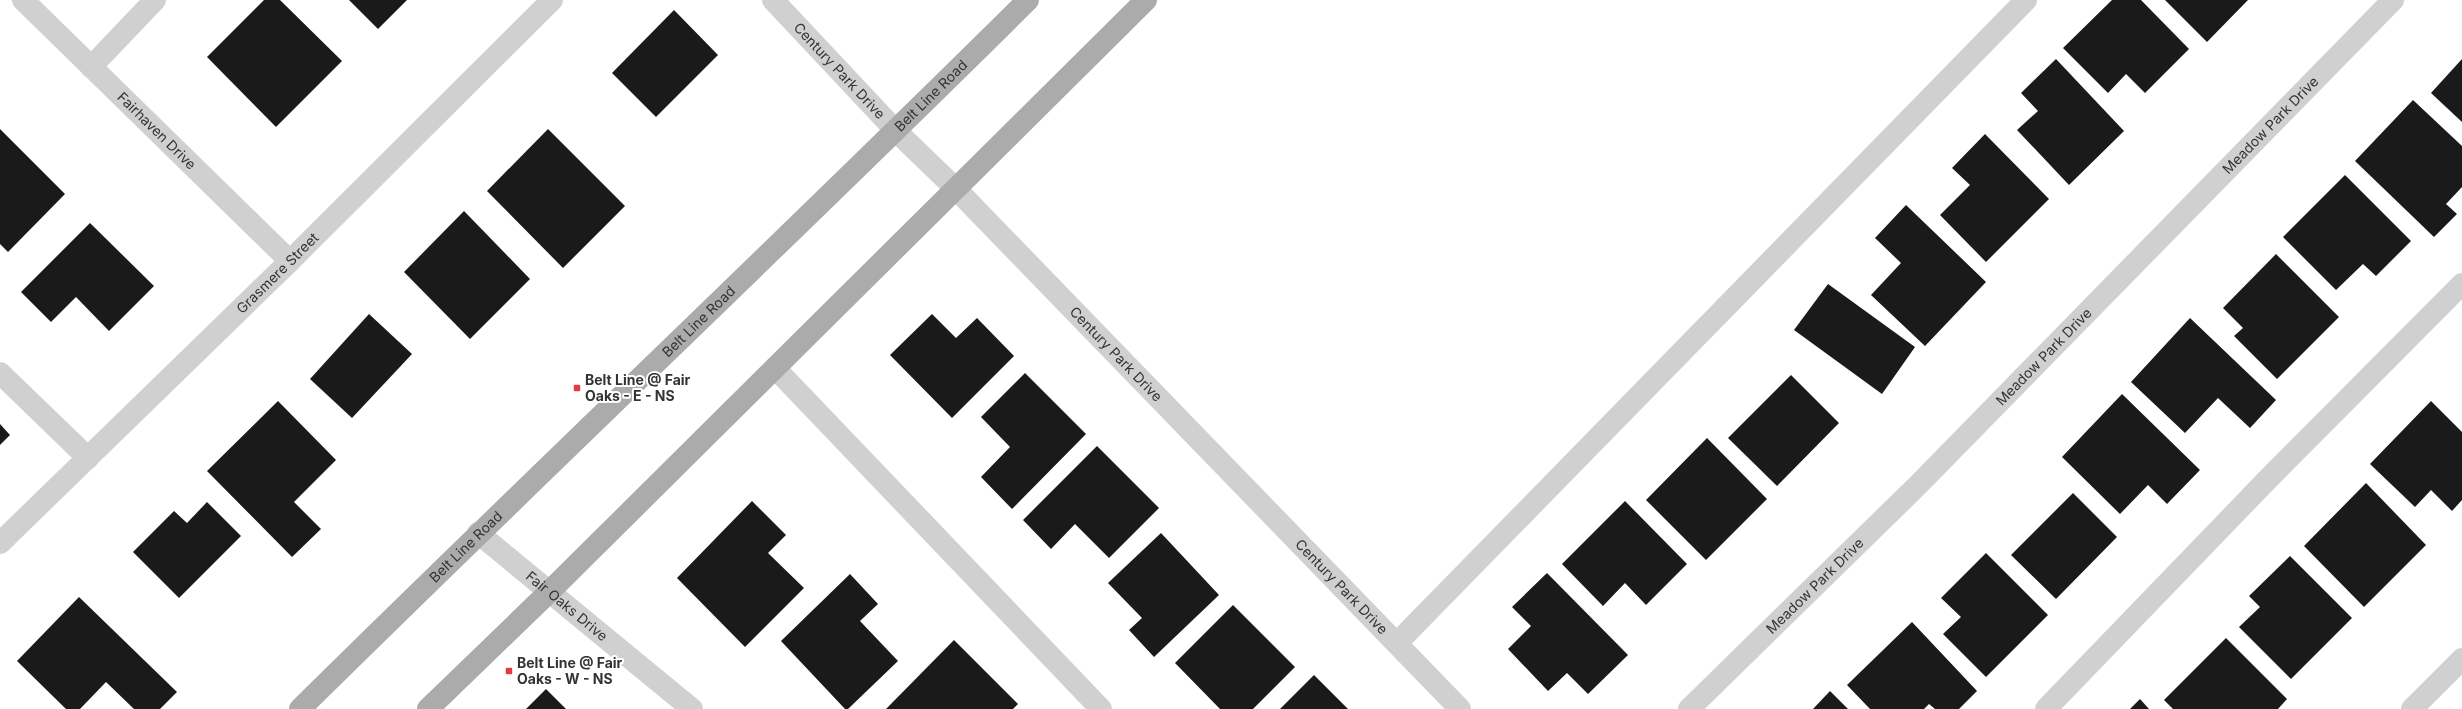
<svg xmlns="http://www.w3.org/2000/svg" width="2462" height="709" font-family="Inter,sans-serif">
<rect width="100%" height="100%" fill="#fff"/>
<g fill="#1a1a1a">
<polygon points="264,0 280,0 342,61 276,127 207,57"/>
<polygon points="349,0 407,0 378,29"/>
<polygon points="2112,0 2141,0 2189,49 2145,93 2126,74 2108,93 2063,48"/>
<polygon points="2165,0 2248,0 2207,42"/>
<polygon points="674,10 718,55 656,117 612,73"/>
<polygon points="2056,59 2124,131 2069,185 2017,130 2038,111 2021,93"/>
<polygon points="2462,59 2462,122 2431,93"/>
<polygon points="2413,100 2462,146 2462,187 2446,204 2457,214 2434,237 2355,161"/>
<polygon points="0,129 65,194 8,252 0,244"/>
<polygon points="548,129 625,206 563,268 487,191"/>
<polygon points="1985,134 2049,199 1986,262 1940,215 1970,185 1952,168"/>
<polygon points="2345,175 2411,241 2376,276 2363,264 2336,290 2283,237"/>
<polygon points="1906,205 1986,282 1925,346 1871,295 1901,263 1875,238"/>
<polygon points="464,211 530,279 470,339 404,272"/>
<polygon points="90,223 154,286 109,331 76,297 51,322 21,292"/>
<polygon points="2276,254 2339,317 2277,379 2234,336 2243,328 2223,308"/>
<polygon points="1828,284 1915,347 1882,394 1794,330"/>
<polygon points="369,314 412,354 352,418 310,379"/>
<polygon points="932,314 956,338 977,318 1014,356 952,418 890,355"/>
<polygon points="2190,318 2276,400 2250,428 2218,398 2185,433 2131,382"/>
<polygon points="1025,373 1086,434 1012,509 981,477 1010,447 981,417"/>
<polygon points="1791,375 1839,423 1777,486 1728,438"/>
<polygon points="2122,394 2200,470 2167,504 2148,485 2120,514 2062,457"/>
<polygon points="278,401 336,460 294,502 321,529 292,557 207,471"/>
<polygon points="2431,401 2462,432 2462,500 2452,511 2431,490 2415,507 2370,464"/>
<polygon points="0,424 10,435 0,445"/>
<polygon points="1707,438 1767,499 1706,560 1646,500"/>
<polygon points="1097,446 1159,508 1109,558 1075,524 1051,549 1023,520"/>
<polygon points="2366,483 2426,545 2364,607 2304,546"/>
<polygon points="2073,493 2117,537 2056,599 2011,555"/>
<polygon points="752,501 786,535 768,553 804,588 745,647 677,578"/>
<polygon points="1625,501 1687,564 1646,605 1625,583 1603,606 1562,564"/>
<polygon points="207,502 241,536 179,598 133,552 174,511 187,523"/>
<polygon points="1161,533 1219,595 1154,657 1129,630 1142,618 1108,583"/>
<polygon points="1986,553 2048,615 1986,677 1943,634 1961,617 1941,598"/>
<polygon points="2290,556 2352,618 2291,679 2239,627 2260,607 2249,596"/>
<polygon points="1547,573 1628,655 1588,694 1567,673 1548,691 1508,649 1531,626 1512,607"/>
<polygon points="850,574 878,604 860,621 898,661 848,709 845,709 781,641"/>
<polygon points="79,597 177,692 160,709 134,709 106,682 80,709 66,709 17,661"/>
<polygon points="1233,605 1295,667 1253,709 1220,709 1175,663"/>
<polygon points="1912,622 1977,691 1959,709 1935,709 1929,704 1924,709 1870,709 1847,685"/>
<polygon points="2226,638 2287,699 2278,709 2173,709 2164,700"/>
<polygon points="954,640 1018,704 1013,709 886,709"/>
<polygon points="1314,675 1348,709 1280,709"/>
<polygon points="546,689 566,709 526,709"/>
<polygon points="1830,691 1848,709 1813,709"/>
<polygon points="2140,699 2149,709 2130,709"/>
</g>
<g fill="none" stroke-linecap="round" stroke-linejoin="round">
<g stroke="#d0d0d0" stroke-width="22">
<path id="s1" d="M23 0 290 261"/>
<path id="s2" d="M773 0 896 131 956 189 1460 709"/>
<polyline points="91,67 155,0"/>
<polyline points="775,368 1101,709"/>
<polyline points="0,373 88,458"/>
<path id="s3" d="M478 533 692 709"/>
<path id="s4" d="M0 543 290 261 552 0"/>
<polyline points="1397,643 2026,0"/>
<path id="s5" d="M1689 709 1919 484 2393 0"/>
<polyline points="2046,709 2268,479 2462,284"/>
<polyline points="2412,709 2462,659"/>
</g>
<g stroke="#ababab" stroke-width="22">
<path id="s6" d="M300 709C541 471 787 239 1028 0"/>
<polyline points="428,709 549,592 1146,0"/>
</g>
</g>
<g fill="#e63946" stroke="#fff" stroke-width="1.5">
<rect x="573" y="384" width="8" height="8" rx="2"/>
<rect x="505" y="667" width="8" height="8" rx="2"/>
</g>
<g text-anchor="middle" stroke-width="4" stroke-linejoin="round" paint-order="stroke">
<g font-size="14" fill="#333" stroke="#fff">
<text dy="5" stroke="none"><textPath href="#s2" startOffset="97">Century Park Drive</textPath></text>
<text dy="5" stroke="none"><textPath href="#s6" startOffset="880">Belt Line Road</textPath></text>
<text dy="5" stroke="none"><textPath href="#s5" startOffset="824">Meadow Park Drive</textPath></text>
<text dy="5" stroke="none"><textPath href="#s1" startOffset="187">Fairhaven Drive</textPath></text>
<text dy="5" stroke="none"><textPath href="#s4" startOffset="387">Grasmere Street</textPath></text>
<text dy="5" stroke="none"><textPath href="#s6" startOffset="556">Belt Line Road</textPath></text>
<text dy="5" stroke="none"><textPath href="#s2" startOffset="493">Century Park Drive</textPath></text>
<text dy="5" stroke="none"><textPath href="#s5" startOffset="500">Meadow Park Drive</textPath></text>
<text dy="5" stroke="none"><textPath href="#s6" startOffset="232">Belt Line Road</textPath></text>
<text dy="5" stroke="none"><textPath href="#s5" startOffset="176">Meadow Park Drive</textPath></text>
<text dy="5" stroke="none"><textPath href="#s2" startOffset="817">Century Park Drive</textPath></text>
<text dy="5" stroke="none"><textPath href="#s3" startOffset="115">Fair Oaks Drive</textPath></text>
</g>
<g font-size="14" font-weight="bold" fill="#333" stroke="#fff" text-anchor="start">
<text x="585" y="385">Belt Line @ Fair<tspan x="585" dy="16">Oaks - E - NS</tspan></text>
<text x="517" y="668">Belt Line @ Fair<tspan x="517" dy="16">Oaks - W - NS</tspan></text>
</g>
</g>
</svg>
